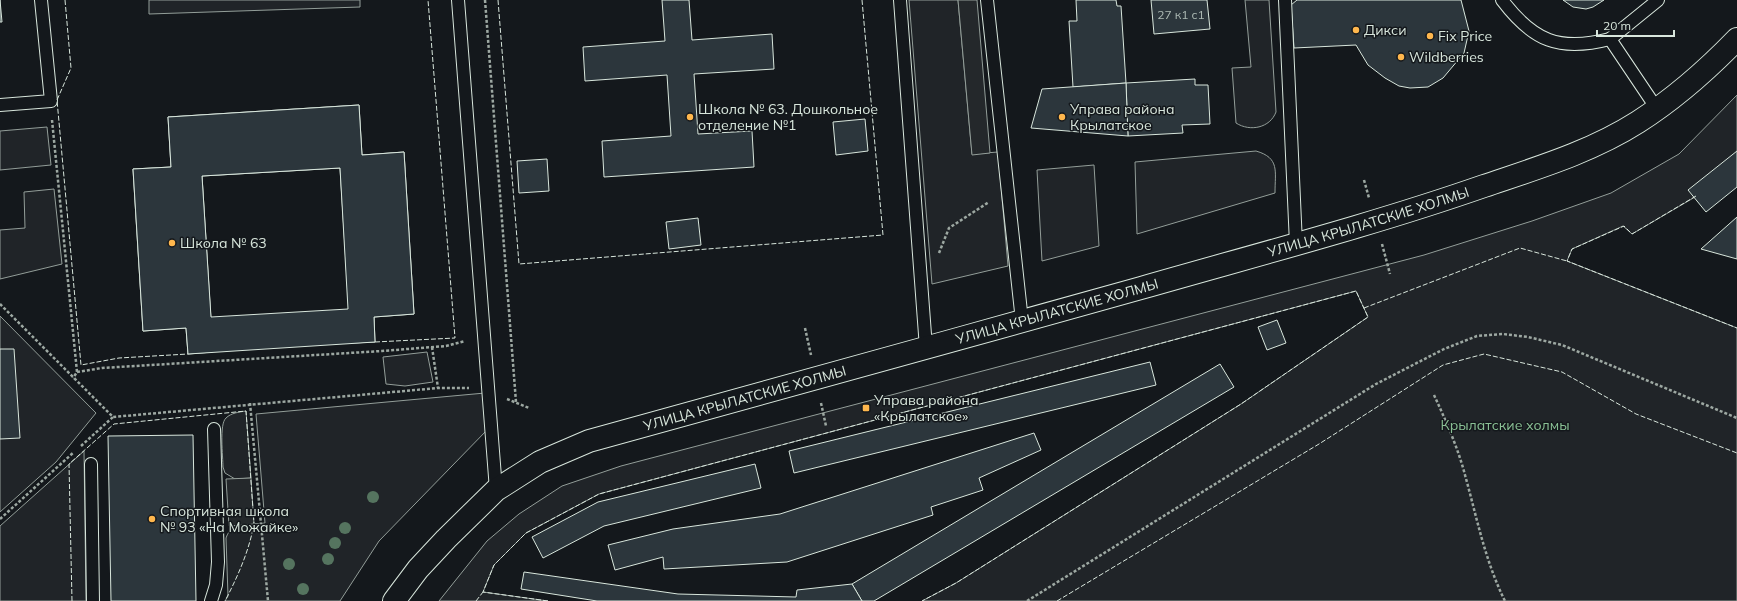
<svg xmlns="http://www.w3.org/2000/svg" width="1737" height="601" font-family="Mulish,sans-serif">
<rect width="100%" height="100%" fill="#14181c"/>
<g fill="#202428" stroke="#939e99">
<polygon points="149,0 360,0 360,7 149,14"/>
<polygon points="909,0 958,0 972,154 998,152 1008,266 932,284"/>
<path d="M1245 0H1269L1276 112C1270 128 1250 132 1236 123L1232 68 1251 67Z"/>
<polygon points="1737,95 1737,168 1724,180 1632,234 1623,226 1572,249 1567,261 1737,328 1737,601 922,601 956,583 1241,404 1368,317 1356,291 599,494 526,533 494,565 483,592 548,601 439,601 487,541 519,514 562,486 621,466 1424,255 1532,221 1611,193 1679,154"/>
<polygon points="47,127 51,165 0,170 0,131"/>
<path d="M1256 151C1280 158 1275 171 1275 193L1137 234 1135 162Z"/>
<polygon points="1094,165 1099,246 1042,261 1037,170"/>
<polygon points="54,189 62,264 0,279 0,230 25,228 24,192"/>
<polygon points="0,316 96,413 56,462 0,512"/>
<polygon points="427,352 433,382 405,386 386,384 383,357"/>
<path d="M485 393 488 429 379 541 340 601H225L228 596 226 538C232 520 250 525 265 523L256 414Z"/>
<path d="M246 411 251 478 235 479 225 473 223 467C223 457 219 424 226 418 231 413 239 412 246 411Z"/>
<polygon points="84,451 86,601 0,601 0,526"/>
</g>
<g fill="#24282b" stroke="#939e99">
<polygon points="958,0 977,0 990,153 972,155"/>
<polygon points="251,478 254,524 229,526 226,479"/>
</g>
<g fill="#2c363c" stroke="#d8e6dc" fill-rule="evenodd">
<polygon points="0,0 2,22 0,22"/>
<polygon points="662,0 689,0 692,40 772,34 774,69 694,74 698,134 752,131 754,167 604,177 602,141 671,136 667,75 585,81 583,47 665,41"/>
<polygon points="1076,0 1116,0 1117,6 1121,6 1126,83 1073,87 1069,21 1077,21"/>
<polygon points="1151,0 1207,0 1210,29 1154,34"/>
<polygon points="1297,0 1461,0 1469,31 1464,53 1443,78 1428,87 1410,88 1399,86 1385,78 1368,65 1356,45 1294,48 1291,5"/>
<polygon points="1563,0 1604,0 1593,7 1586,9 1573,7"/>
<polygon points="1195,79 1195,85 1208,85 1210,124 1182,125 1183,133 1128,136 1126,83"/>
<polygon points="1126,83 1128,136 1031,128 1042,89"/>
<polygon points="359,105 362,155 404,152 414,314 374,317 375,342 351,343 340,168 202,176 213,352 188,354 186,328 143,331 133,169 171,167 168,117"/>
<path d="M359 105 362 155 404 152 414 314 374 317 375 342 188 354 186 328 143 331 133 169 171 167 168 117ZM340 168 348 309 211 317 202 176Z"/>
<polygon points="865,119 868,151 836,155 833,122"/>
<polygon points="1737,151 1737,187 1706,212 1688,190"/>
<polygon points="547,159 549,191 519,193 517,161"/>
<polygon points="1737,217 1737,259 1701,249"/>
<polygon points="698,218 701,245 669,249 666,222"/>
<polygon points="1277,320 1286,343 1267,350 1258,327"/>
<polygon points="0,349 14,349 20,438 0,439"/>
<polygon points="1150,362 1156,385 794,473 789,451"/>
<polygon points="1220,364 1234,387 874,601 862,601 852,584"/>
<polygon points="1034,433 1041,450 979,478 983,490 931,507 933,515 787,562 664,569 663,557 615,570 608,545 673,529 780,514"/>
<polygon points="193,435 196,601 111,601 108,436"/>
<polygon points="755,464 761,488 604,526 543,558 532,537 598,502"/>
<polygon points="524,572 678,594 796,597 797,590 852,584 862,601 597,601 521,589"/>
</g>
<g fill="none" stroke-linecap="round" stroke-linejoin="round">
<defs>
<g id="lane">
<polyline points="458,0 496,490"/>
<polyline points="900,0 926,348"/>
<polyline points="987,0 1022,321"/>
<polyline points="1285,0 1296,244"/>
<path d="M1502 0C1533 41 1559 52 1610 39"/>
<polyline points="0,105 51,101 41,0"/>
<polyline points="1657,109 1610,39 1658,0"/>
<polyline points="91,464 93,601"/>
<polyline points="211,601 216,585 218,562 214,429"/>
</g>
<g id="secondary">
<path id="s1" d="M394 601 418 569 446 539 496 490 540 462 589 441C773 391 957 339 1141 288 1256 255 1372 225 1484 186 1537 168 1591 152 1638 122 1674 99 1707 70 1737 39"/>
</g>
</defs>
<use href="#lane" stroke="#d8e6dc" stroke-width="14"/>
<use href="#secondary" stroke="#d8e6dc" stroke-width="24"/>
<g stroke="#9da8a2" stroke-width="2.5" stroke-dasharray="3 2" stroke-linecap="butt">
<polyline points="485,0 516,402"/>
<polyline points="52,120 77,372 73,378"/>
<polyline points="1364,180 1369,198"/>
<polyline points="1382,244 1390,274"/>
<polyline points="939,253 949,228 989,202"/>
<polyline points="0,304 113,417 438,388 469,388"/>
<polyline points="805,328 811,355"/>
<polyline points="432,347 438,388"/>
<polyline points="77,372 102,368 382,351 446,346 465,341"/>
<path d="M1434 395C1446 421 1458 448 1465 475 1477 518 1485 561 1505 601"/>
<polyline points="507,399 529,408"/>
<polyline points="250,403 268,601"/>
<polyline points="821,403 826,426"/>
<polyline points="81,446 113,417"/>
<polyline points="0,519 74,452"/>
<polyline points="1027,601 1376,384 1444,349 1477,336 1503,334 1528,337 1562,345 1737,418"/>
</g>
<use href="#lane" stroke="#14181c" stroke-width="12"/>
<use href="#secondary" stroke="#14181c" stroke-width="22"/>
<g stroke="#d8e6dc" stroke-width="1" stroke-dasharray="5 2" stroke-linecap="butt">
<polyline points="65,0 71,68 57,100 81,365 119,358 188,354"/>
<polyline points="498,0 519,264 883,235 862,0"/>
<polyline points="1696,196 1632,234 1624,226 1572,249 1567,261 1737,328"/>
<polyline points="1364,308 1520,248 1567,261"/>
<polyline points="375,342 455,338 428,0"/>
<path d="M72 601 69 464 114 424 246 411 254 524C249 551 238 576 225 601"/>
<polyline points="476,601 483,592"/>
<polyline points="548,601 483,592 494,565 526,533 599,494 1356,291 1368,317 1241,404 956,583 922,601"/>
<polyline points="1057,601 1319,444 1443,365 1484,354 1562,372 1636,414 1737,453"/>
</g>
</g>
<g fill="#55745f">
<circle cx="373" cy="497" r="6"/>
<circle cx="345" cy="528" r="6"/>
<circle cx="335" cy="543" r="6"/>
<circle cx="328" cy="559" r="6"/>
<circle cx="289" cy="564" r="6"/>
<circle cx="303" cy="589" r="6"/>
</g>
<g fill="#ffb74d" stroke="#14181c" stroke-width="1.5">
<circle cx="1356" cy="30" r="4"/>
<circle cx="1430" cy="36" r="4"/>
<circle cx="1401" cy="57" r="4"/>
<circle cx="690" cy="117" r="4"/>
<circle cx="1062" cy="117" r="4"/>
<circle cx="172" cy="243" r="4"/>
<rect x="862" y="404" width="8" height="8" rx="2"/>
<circle cx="152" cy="519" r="4"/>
</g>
<g text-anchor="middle" stroke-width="3" stroke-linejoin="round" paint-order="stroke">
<g font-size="12" fill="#adbab4">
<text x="1181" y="19">27 к1 с1</text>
</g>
<g font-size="14" fill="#d8e6dc" stroke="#14181c" text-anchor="start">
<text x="1364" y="35">Дикси</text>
<text x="1438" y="41">Fix Price</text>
<text x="1409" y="62">Wildberries</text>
<text x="698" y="114">Школа № 63. Дошкольное<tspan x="698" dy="16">отделение №1</tspan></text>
<text x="1070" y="114">Управа района<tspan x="1070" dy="16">Крылатское</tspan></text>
<text x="180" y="248">Школа № 63</text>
<text x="874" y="405">Управа района<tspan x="874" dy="16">«Крылатское»</tspan></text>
<text x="160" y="516">Спортивная школа<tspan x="160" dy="16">№ 93 «На Можайке»</tspan></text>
</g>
<g font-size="14" fill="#d8e6dc" stroke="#14181c">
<text dy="5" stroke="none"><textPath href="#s1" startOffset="1066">УЛИЦА КРЫЛАТСКИЕ ХОЛМЫ</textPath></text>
<text dy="5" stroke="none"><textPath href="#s1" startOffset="742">УЛИЦА КРЫЛАТСКИЕ ХОЛМЫ</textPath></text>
<text dy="5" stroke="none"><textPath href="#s1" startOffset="418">УЛИЦА КРЫЛАТСКИЕ ХОЛМЫ</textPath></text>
</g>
<g font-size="14" fill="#8ac095" stroke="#14181c">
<text x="1505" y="430">Крылатские холмы</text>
</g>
</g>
<path d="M1597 30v6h77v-6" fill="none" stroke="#d8e6dc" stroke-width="2"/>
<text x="1603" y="30" font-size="12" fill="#d8e6dc" stroke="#14181c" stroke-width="3" paint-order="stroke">20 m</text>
</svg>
